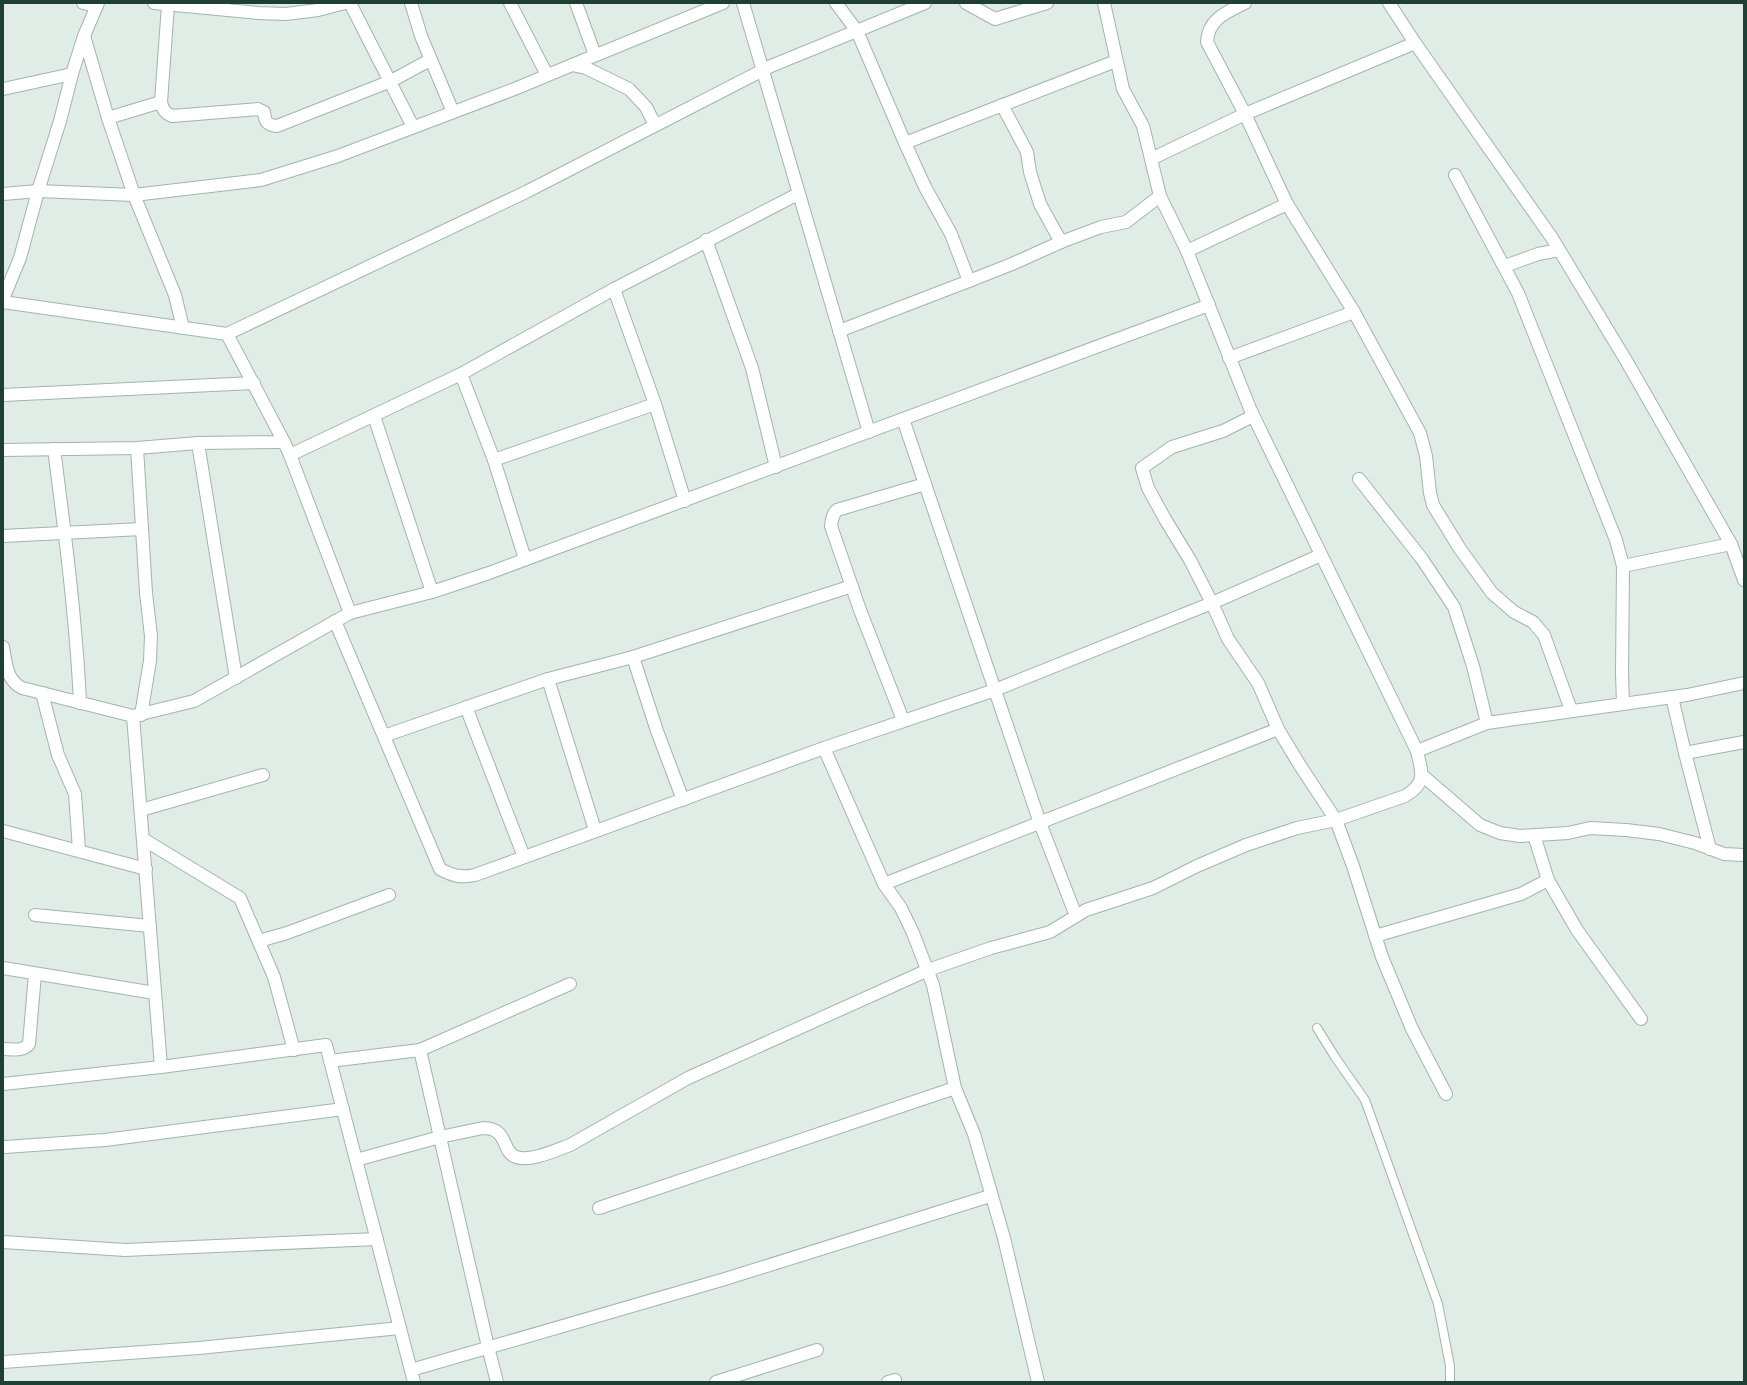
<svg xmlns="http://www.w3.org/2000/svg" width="1747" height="1385" font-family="'Sofia Sans Condensed',sans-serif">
<rect width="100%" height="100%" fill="#e0ece6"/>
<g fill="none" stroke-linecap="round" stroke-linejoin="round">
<defs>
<polyline id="service" points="1317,1028 1335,1057 1365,1100 1438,1304 1450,1366 1450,1382"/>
<g id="minor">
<polyline points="83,3 97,6"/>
<polyline points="154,3 258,13 286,14 318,10 345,3"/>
<polyline points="350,3 413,127"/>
<polyline points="411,3 421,36 453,112"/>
<polyline points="510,3 547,75"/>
<polyline points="576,3 595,55"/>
<polyline points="743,3 869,432"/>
<polyline points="836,3 857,31 905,143 925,187 951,234 969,281 1012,264 1061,242 1101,227 1126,222 1160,196"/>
<polyline points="966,3 995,19 1047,3"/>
<path d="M1245 3C1227 12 1208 19 1207 42L1245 114 1287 204 1354 312 1420 433 1426 456 1430 493 1433 505 1460 549 1492 593 1514 612 1533 622 1544 635 1571 710"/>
<polyline points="1389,3 1415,43 1552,238 1627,362 1731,544 1744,580"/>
<path d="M168 5 161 102C163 110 165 113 172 116L258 109 264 112C265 122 267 125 277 126L391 81 430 60"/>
<polyline points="84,36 108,118 134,195 175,295 183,328"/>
<polyline points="572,65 723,3"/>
<polyline points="3,89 72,74"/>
<polyline points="1002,105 1027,152 1030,172 1040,204 1061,242"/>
<polyline points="108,118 161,102"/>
<polyline points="905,143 1116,61"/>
<polyline points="1151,159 1245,114 1415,43"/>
<polyline points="1455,175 1518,293 1616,540 1623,566 1622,673 1623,704"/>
<polyline points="3,194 38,191 134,195 261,180 338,156 517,88 572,65 586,68 629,89 646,107 655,125"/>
<polyline points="706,240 752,368 776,467"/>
<polyline points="1187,251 1287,204"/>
<polyline points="1505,266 1538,254 1559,250"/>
<polyline points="614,289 655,404 685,501"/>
<polyline points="3,299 20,258 38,191 60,121 72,74 84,36 98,3"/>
<polyline points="839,331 969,281"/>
<polyline points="1229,358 1354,312"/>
<polyline points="461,374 494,460 525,559"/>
<polyline points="3,395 254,383"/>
<path d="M1251 411 1417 751C1422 773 1427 783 1405 796L1336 820 1353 866 1382 957 1412 1029 1446 1094"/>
<polyline points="374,416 432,592"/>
<polyline points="903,419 1040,823 1076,916"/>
<polyline points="198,443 236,678"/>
<polyline points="137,448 146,593 151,636 150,661 141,715"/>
<path d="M54 449C65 534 76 618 80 703"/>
<polyline points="3,450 137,448 198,443 284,442 227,334"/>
<polyline points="290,455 461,374 614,289 798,194"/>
<polyline points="494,460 655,404"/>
<polyline points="1359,479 1422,559 1454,607 1473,666 1487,723"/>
<polyline points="3,536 142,529"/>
<polyline points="1623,566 1731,544"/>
<polyline points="350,613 432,592 489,573 1209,305"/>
<path d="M335 621 440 869C453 876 461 878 475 875L824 748 995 690 1212 603 1321 555"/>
<path d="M3 647C6 663 6 680 22 688L133 716 161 1067"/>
<polyline points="633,657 657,731 683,800"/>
<polyline points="548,679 595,830"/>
<polyline points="42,693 58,755 75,794 79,850"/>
<polyline points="1672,697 1685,753 1710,849"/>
<polyline points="466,707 524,857"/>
<polyline points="133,716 194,701 350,613 290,455 284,442"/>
<path d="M903 720 860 610 831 526C832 520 832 515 837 510L925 484"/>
<polyline points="384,736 548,679 633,657 852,586"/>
<polyline points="824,748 884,884 901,908 913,933 933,985 955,1088 974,1134 1004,1238 1038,1382"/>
<polyline points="1417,751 1487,723 1687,695 1744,683"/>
<polyline points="1685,753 1744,742"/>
<polyline points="1422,775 1480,825 1500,833 1520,836 1568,833 1590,828 1626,830 1659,834 1695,843 1724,854 1744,855"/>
<polyline points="141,810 263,775"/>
<polyline points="3,831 146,869"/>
<polyline points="1534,835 1548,880 1577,930 1641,1019"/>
<polyline points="143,839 240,898 274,977 294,1050"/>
<polyline points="884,884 1278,729"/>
<polyline points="35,915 150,926"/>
<polyline points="1375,936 1521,894 1548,880"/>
<polyline points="259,941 287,933 389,895"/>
<polyline points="3,968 155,993"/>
<path d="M3 1049C12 1049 23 1052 29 1044L35 974"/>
<polyline points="420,1050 488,1347 497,1382"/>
<polyline points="330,1061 420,1050 570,984"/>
<polyline points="3,1084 161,1067 326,1045 414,1382"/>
<polyline points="5,1147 105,1140 343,1109"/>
<path d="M356 1160 440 1137 483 1128C509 1128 501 1152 516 1157 531 1162 556 1150 570 1145L688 1078 928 970 991 948 1050 932 1086 910 1153 888 1197 866 1246 845 1297 828 1336 820 1301 767 1278 729 1258 683 1228 639 1212 603 1190 560 1165 519 1148 488 1142 468 1172 447 1223 431 1253 416 1187 251 1160 196 1143 126 1123 89 1104 3"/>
<polyline points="599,1208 955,1088"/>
<polyline points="3,1242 125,1250 377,1239"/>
<polyline points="3,1362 199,1348 400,1328"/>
<polyline points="411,1370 725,1279 990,1196"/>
<polyline points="716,1382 817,1350"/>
<polyline points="888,1382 895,1380"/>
</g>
<polyline id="tertiary" points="3,302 227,334 526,192 771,66 925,3"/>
</defs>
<use href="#service" stroke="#a2b4ad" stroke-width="10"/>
<use href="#minor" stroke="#a2b4ad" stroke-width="14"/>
<use href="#tertiary" stroke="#a2b4ad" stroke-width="14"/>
<use href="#service" stroke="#fff" stroke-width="8"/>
<use href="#minor" stroke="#fff" stroke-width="12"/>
<use href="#tertiary" stroke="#fff" stroke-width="12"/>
</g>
<rect width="1747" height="1385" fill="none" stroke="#1f3e34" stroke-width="8"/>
</svg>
